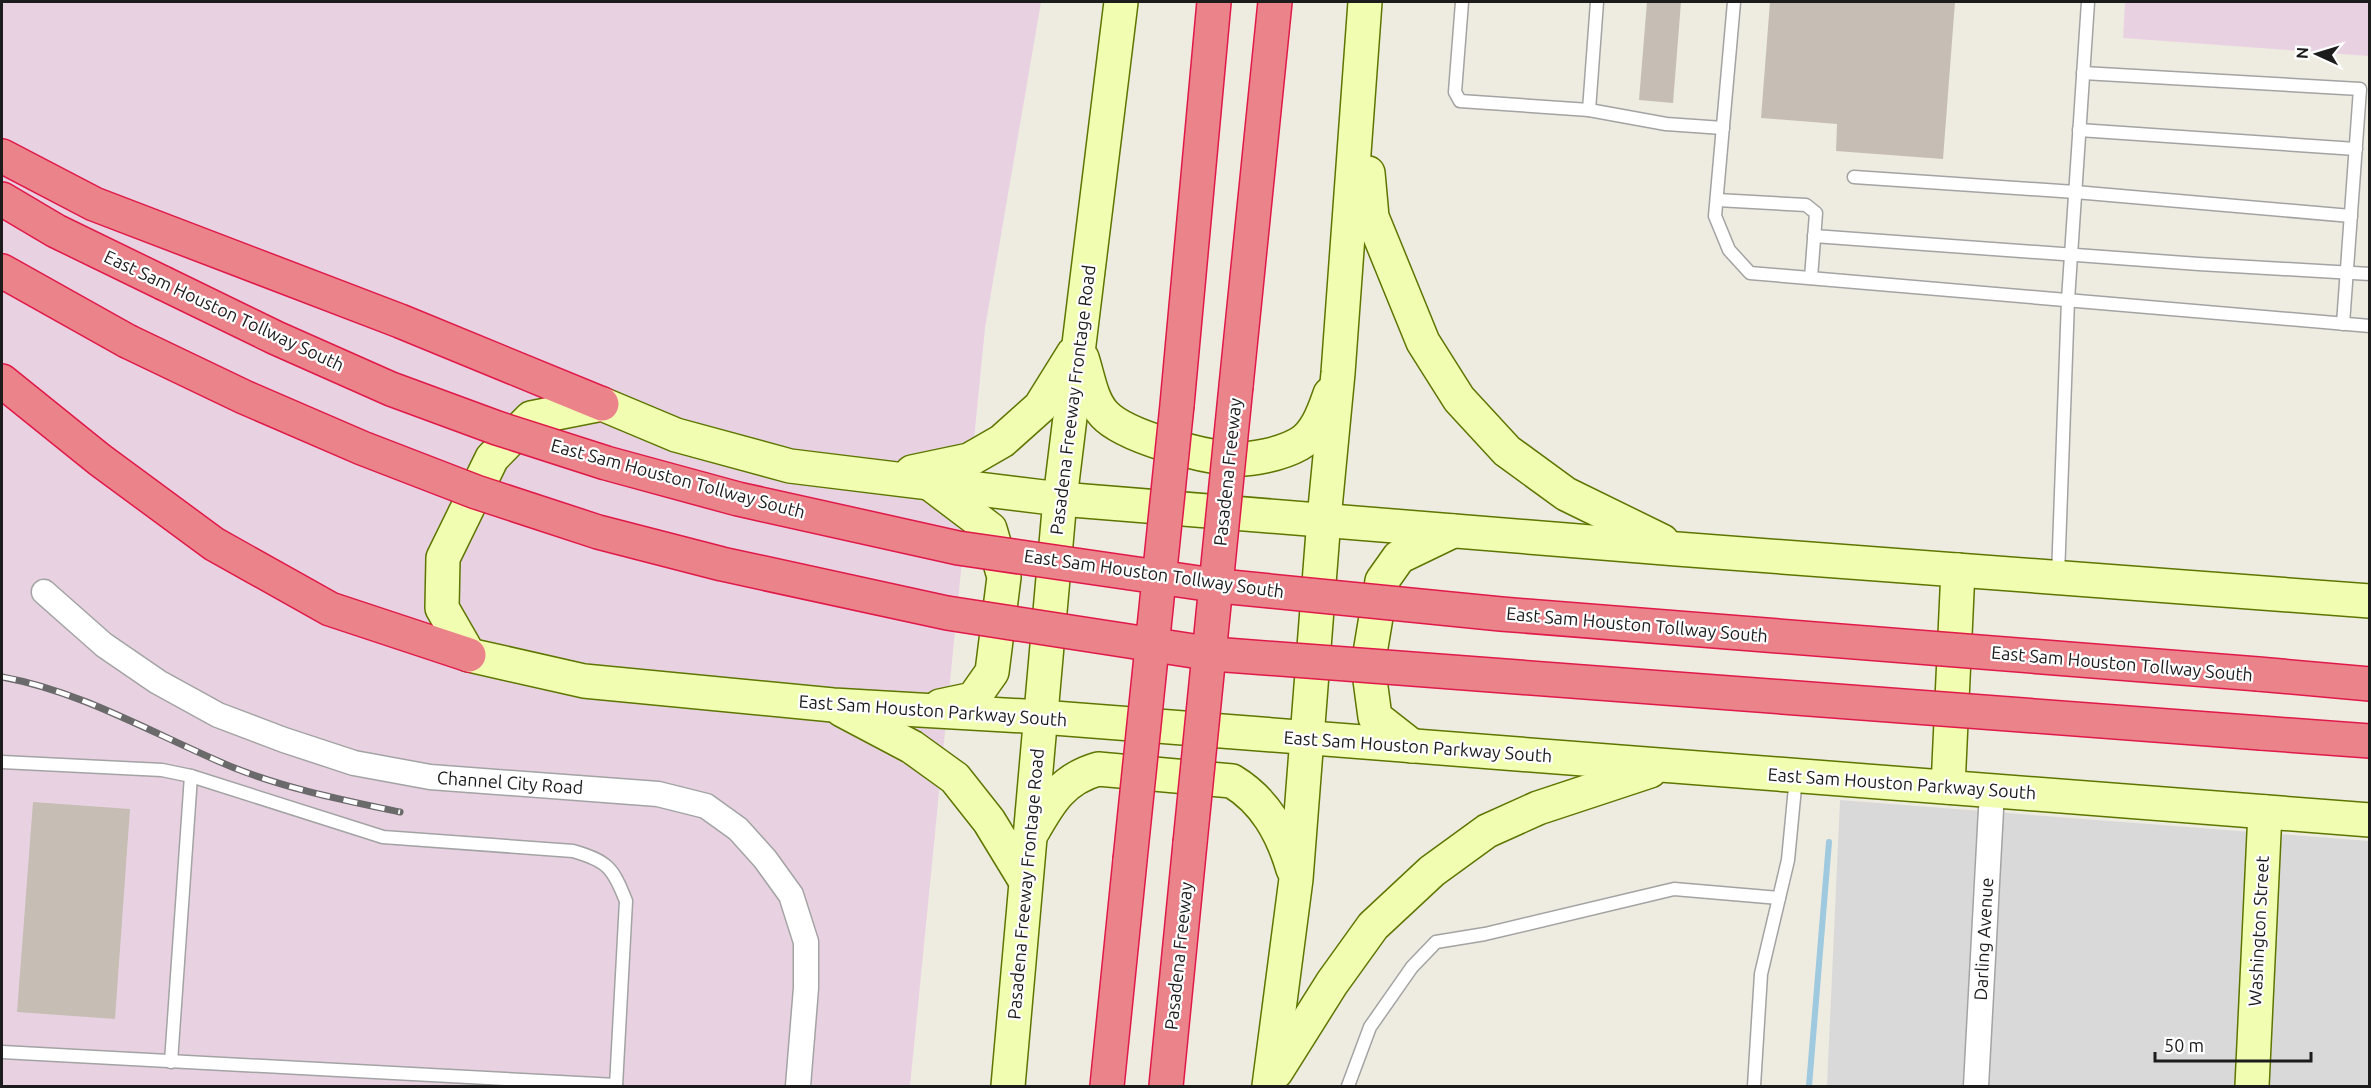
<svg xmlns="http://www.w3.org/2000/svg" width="2371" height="1088" font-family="Ubuntu,sans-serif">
<rect width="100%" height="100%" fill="#eeebe1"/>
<polygon fill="#dad9d9" points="1840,800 2369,841 2369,1086 1827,1086"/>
<g fill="#e8d2e2">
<polygon points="2,2 1041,2 985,328 910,1086 2,1086"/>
<polygon points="2125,2 2369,2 2369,56 2123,38"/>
</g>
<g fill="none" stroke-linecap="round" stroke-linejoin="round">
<polyline stroke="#9ec9df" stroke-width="6" points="1809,1086 1829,842"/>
</g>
<g fill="#c6beb4">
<polygon points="1647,2 1681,2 1673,103 1639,100"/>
<polygon points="1770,2 1955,2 1943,159 1836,151 1837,124 1761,118"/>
<polygon points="33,802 130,809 115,1019 17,1012"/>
</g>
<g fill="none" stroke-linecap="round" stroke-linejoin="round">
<defs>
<g id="lane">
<polyline points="1462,2 1455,92 1460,101 1589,110 1666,124 1723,128"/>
<polyline points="1734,2 1715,216 1729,250 1750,273 2370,326"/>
<polyline points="2083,73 2360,89 2343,324"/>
<polyline points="1589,110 1597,2"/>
<polyline points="2079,130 2356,149"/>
<polyline points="1854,177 2075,192 2351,216"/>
<polyline points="1717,200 1806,205 1816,213 1811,278"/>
<polyline points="1814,236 2199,264 2370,274"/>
<polyline points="2058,576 2068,300 2088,2"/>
<path d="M2 762 162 770 191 776 383 837 573 851C608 861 613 868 626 901L616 1086"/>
<polyline points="2,1052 616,1085"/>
<polyline points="171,1062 191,776"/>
<polyline points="1348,1086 1370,1027 1412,967 1436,942 1485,934 1674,889 1779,898"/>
<polyline points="1754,1086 1761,974 1788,860 1796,777"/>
</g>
<g id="street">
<polyline points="44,592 104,645 158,682 218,715 284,740 354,763 430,777 658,794 706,806 738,829 765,859 791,895 806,942 806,988 798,1086"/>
<polyline points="1976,1086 1992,791"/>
</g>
<g id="secondary">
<polyline points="1368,173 1372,217 1423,342 1459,399 1507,451 1566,494 1662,541"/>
<path d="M1082 358C1088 376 1091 400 1104 414 1125 437 1201 456 1232 459 1253 460 1281 454 1299 444 1316 435 1324 411 1330 394"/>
<polyline points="912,472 969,460 1002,441 1040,407 1073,354"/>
<polyline points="928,482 990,529 1004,577 992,672 973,699 940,706"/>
<polyline points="2370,601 1677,549 1060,499 790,466 676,435 602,404 531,418 492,458 443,558 442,608 469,655 584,681 833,705 1041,717 2370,820"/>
<polyline points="842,710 912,747 955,778 989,821 1025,880"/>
<polyline points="1412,746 1375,717 1368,665 1382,581 1399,557 1453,531"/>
<polyline points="1948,787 1958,570"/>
<path d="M1033 831C1050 801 1063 779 1098 769L1232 781C1265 801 1282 832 1293 869"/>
<polyline points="1276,1072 1332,983 1373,926 1432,871 1487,831 1538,808 1650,771"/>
<polyline points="1008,1086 1060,499 1121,2"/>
<polyline points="1269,1086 1296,879 1324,519 1338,373 1365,2"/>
<polyline points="2252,1086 2265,812"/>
</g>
<g id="highway">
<polyline points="2,156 94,204 400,321 602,404"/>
<polyline points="2,199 56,231 163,283"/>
<polyline points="2,271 127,341"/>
<polyline points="2,381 100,460 214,544 330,609 469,655"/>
<polyline points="1236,386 1275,2"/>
<polyline points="1177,405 1214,2"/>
<polyline points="2258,674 2370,684"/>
<polyline points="2261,733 2370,741"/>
<polyline points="1107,1086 1130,860"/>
<polyline points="1166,1086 1190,843"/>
</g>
</defs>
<use href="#lane" stroke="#a3a3a3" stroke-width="15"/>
<use href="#street" stroke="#a3a3a3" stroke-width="27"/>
<use href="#secondary" stroke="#5d7600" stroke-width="36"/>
<use href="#highway" stroke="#e11948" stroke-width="36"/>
<use href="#lane" stroke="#fff" stroke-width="12"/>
<use href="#street" stroke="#fff" stroke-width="24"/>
<use href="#secondary" stroke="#f1fdb0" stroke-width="33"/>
<use href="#highway" stroke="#eb838b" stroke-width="33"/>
<defs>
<path id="rail" d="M2 677C84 692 155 735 232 767 287 789 343 800 400 812"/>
</defs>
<use href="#rail" stroke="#6a6a6a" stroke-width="7"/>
<use href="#rail" stroke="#fff" stroke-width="4.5" stroke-dasharray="14" stroke-linecap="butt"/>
<defs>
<g id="highway-bridge">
<polyline points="163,283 276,338 391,389 497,428 606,463 738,499 958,548 1220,586 1501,614 2258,674"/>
<polyline points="127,341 244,397 362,448 476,492 598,532 722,564 947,613 1213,654 2261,733"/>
<polyline points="1190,843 1236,386"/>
<polyline points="1130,860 1177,405"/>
</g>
</defs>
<use href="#highway-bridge" stroke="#e11948" stroke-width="36" stroke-linecap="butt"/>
<use href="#highway-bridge" stroke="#eb838b" stroke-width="33"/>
</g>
<g text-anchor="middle" stroke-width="4.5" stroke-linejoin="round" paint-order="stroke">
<g font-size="18" fill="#1c1c1c" stroke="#fff">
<text transform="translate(224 311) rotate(25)" y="6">East Sam Houston Tollway South</text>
<text transform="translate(1073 400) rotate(-83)" y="6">Pasadena Freeway Frontage Road</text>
<text transform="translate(1228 472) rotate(-84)" y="6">Pasadena Freeway</text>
<text transform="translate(678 479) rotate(15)" y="6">East Sam Houston Tollway South</text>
<text transform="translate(1154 574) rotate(8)" y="6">East Sam Houston Tollway South</text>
<text transform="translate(1637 625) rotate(5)" y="6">East Sam Houston Tollway South</text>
<text transform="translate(2122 664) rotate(5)" y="6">East Sam Houston Tollway South</text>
<text transform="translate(933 711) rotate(4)" y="6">East Sam Houston Parkway South</text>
<text transform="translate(1418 747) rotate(4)" y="6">East Sam Houston Parkway South</text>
<text transform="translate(510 783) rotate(4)" y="6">Channel City Road</text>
<text transform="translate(1902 784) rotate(4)" y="6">East Sam Houston Parkway South</text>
<text transform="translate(1026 884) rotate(-85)" y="6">Pasadena Freeway Frontage Road</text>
<text transform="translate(2259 931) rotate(-87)" y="6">Washington Street</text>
<text transform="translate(1984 939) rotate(-87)" y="6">Darling Avenue</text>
<text transform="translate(1179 956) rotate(-84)" y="6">Pasadena Freeway</text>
</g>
</g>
<rect width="2371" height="1088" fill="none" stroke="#1c1c1c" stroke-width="6"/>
<g transform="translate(2317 54) rotate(274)" stroke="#ffffff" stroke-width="4.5" paint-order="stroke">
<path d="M0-4.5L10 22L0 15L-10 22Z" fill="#1c1c1c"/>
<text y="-9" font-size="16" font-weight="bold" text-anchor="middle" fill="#1c1c1c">N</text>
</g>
<path d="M2155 1052v9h156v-9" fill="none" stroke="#1c1c1c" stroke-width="3"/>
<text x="2164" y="1052" font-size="18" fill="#1c1c1c" stroke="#ffffff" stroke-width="4.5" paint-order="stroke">50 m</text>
</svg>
